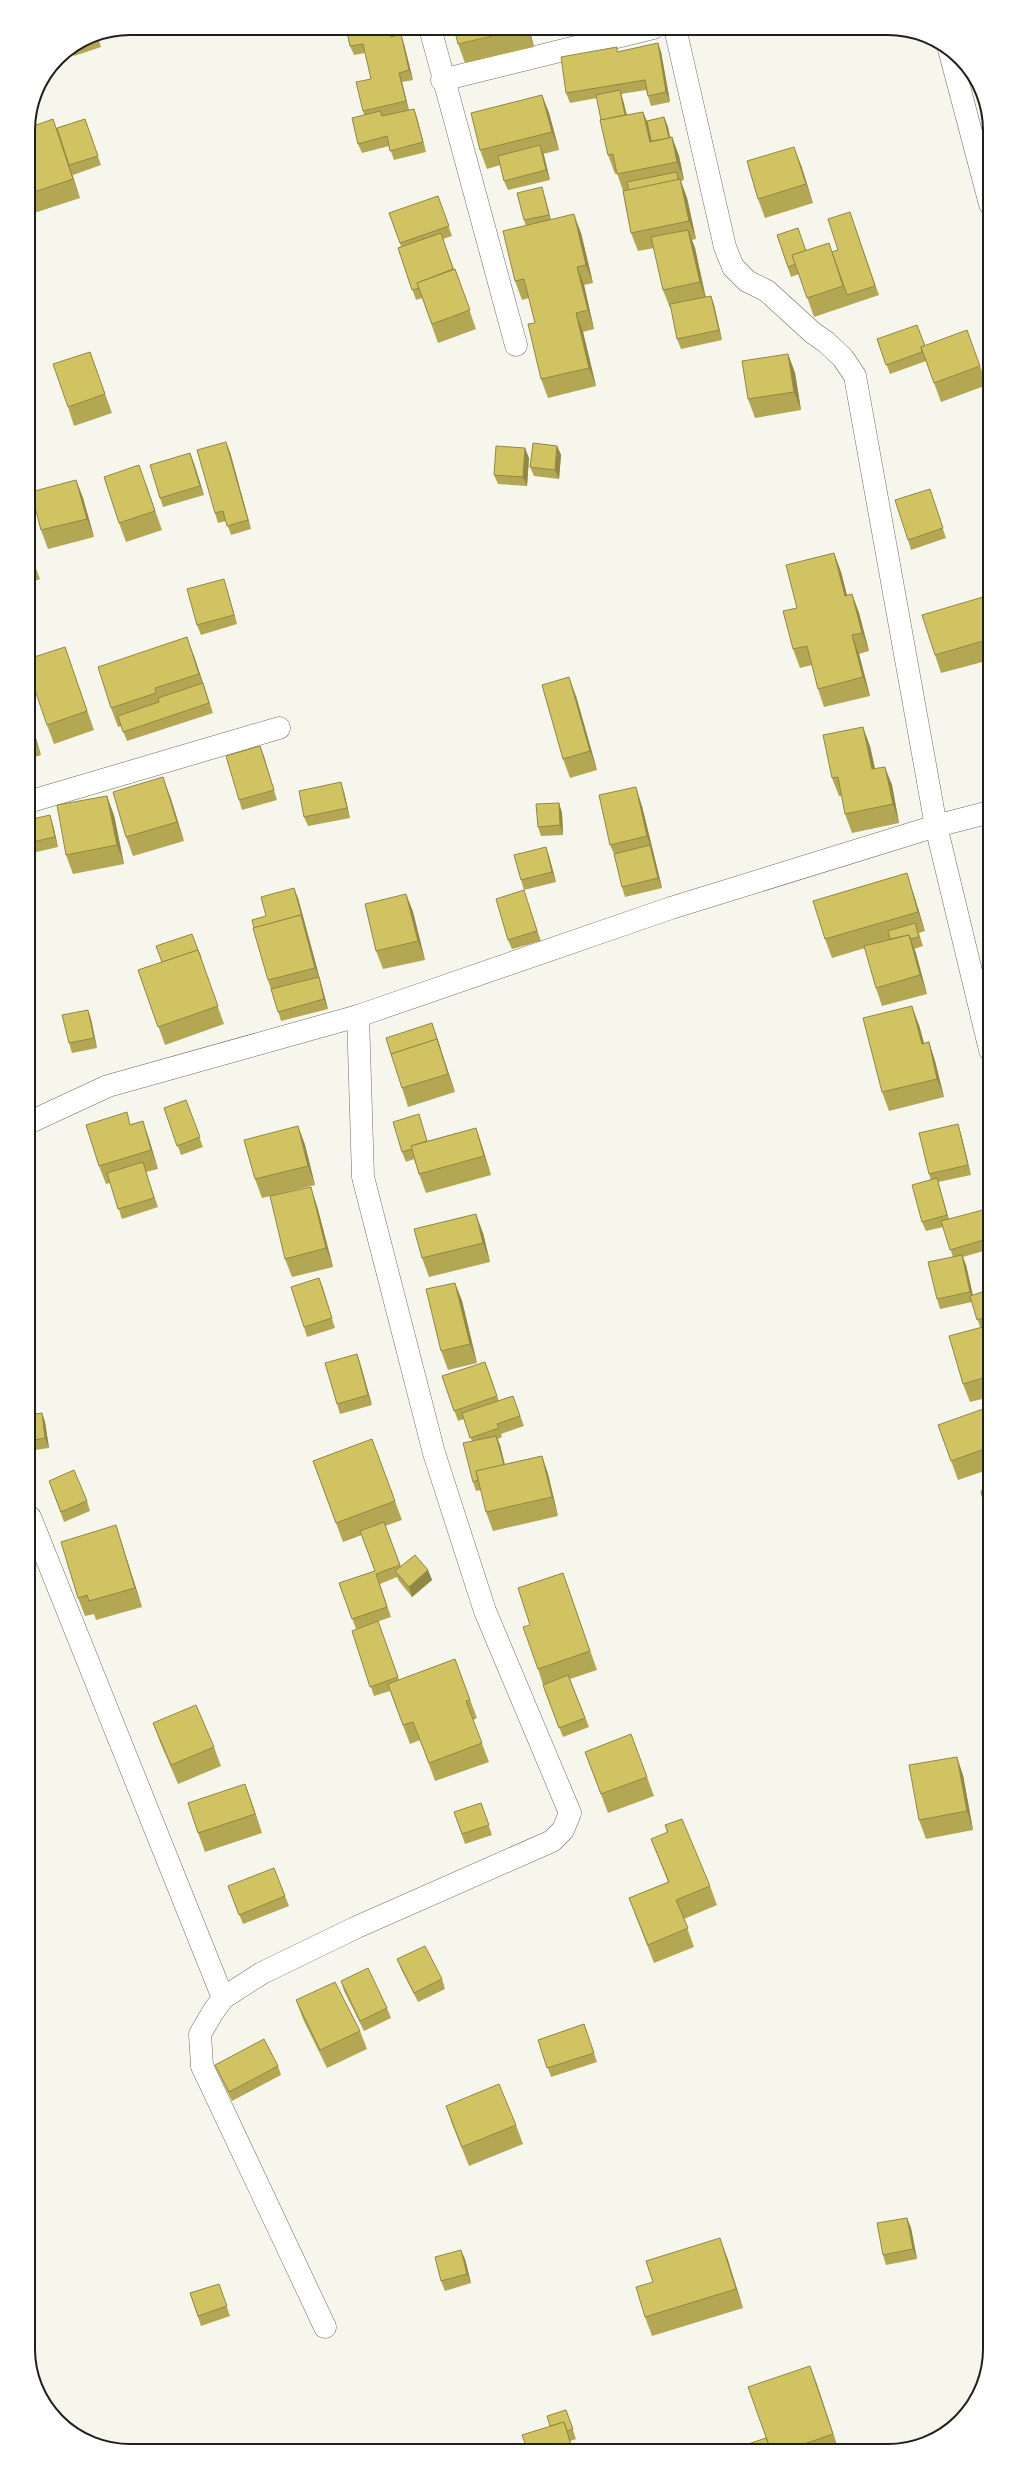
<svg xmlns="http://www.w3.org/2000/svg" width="1018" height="2479" font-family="'Golos Text',sans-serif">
<rect width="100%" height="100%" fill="#f7f6ed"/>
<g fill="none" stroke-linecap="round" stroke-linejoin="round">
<defs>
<g id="minor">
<polyline points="430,28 516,345"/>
<polyline points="675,28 725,247 733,267 747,281 767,291 813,333 826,342 843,358 855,376 936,826 990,1050"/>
<polyline points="949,49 990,204"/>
<polyline points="442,80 653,28"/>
<polyline points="28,802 279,728"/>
<polyline points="28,1123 108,1086 358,1016 671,908 936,826 990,812"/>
<polyline points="30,1517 223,1998"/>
<polyline points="325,2327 202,2066 200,2034 213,2012 223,1998 262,1973 357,1927 552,1841 563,1830 570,1813 485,1611 434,1453 363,1177 358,1016"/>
</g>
</defs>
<use href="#minor" stroke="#6e6d65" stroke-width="23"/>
<use href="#minor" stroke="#fff" stroke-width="22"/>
</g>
<g fill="#b4a754">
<polygon points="346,28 390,28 392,37 404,44 413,80 402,82 409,110 414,109 417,118 426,152 394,160 389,146 362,153 358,144 364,115 363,111 371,79 365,53 354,55 350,46"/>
<polygon points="529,28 534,47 465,63 458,44"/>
<polygon points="97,35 101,47 74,56 71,49 91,36"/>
<polygon points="658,43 661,52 670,102 651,106 648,96 646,90 621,94 623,100 627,115 643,112 647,121 664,117 668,127 670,138 672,137 679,156 684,180 681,181 687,198 696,239 692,240 695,248 706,297 711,296 714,305 722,340 681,349 677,339 671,308 670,308 663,290 654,248 638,251 631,233 623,191 617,173 615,174 608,155 597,98 570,103 566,93 618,52"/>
<polygon points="542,95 549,113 559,150 543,154 550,180 508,190 504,181 500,165 487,169 480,150"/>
<polygon points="85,119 101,165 73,175 72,173 80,198 28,215 28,128 57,128"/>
<polygon points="801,165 813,203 765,218 758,199"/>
<polygon points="438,196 452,236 443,239 454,269 455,269 476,329 438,343 422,298 416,300 398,248 401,246 389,213"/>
<polygon points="545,197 551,220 581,233 593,283 584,285 594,329 583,332 596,386 548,398 541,379 535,323 529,298 522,300 515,281 526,226 524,220"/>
<polygon points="850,212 879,295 814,317 799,274 791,277 777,235 806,250 832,252 838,250"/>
<polygon points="877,339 925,346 980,366 987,385 941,402 926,361 890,374"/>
<polygon points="90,352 112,413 74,426 68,407"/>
<polygon points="788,354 795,373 801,410 755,418 748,399"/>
<polygon points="557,446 561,455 559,479 534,476 530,467"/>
<polygon points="230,452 251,529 231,535 226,521 218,523 215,513"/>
<polygon points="190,453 204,495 163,507 160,498"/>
<polygon points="529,458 527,486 498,484 494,475"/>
<polygon points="76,480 83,498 94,537 48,549 41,530"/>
<polygon points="146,484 162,530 126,542 119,523"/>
<polygon points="933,499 946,538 911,550 908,540"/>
<polygon points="28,547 40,579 28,584"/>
<polygon points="834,553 841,572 847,595 852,594 859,613 869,651 859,654 870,696 824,707 818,689 812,665 800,668 793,649 797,608"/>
<polygon points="227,589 237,624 201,635 197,625"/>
<polygon points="990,617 990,660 941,673 935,655"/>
<polygon points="65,647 94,730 54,744 47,725"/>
<polygon points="194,656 213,713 127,741 121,726 118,727 111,708"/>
<polygon points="576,696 597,770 570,778 563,759"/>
<polygon points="28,712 41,755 28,759"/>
<polygon points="260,746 277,800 242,810 239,800"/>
<polygon points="870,746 875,768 892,785 899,823 852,833 845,814 842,796 839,796 832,778"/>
<polygon points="344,792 350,818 308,826 304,817"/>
<polygon points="170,796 184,841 133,856 126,837"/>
<polygon points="559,803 562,813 563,835 541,836 538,827"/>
<polygon points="642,806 662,888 625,897 622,887 614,854 610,845"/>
<polygon points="114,815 124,864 73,874 66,855"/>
<polygon points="28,820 53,825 58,847 28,854"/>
<polygon points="549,856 556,882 524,890 521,880"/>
<polygon points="913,892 925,931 919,933 923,946 914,949 927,994 882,1006 876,988 865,948 832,958 825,939"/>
<polygon points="406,894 413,912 425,960 383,969 376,951"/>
<polygon points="298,898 328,1009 281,1021 268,980 266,916"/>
<polygon points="527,900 541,941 512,949 508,940"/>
<polygon points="192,934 224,1024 165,1045 138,970 162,962"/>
<polygon points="88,1010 91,1019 97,1048 72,1053 69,1043"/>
<polygon points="919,1025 924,1043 929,1042 935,1061 944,1097 889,1111 882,1092"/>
<polygon points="435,1032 455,1092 408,1107 402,1088"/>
<polygon points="186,1100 203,1147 181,1155 164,1108"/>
<polygon points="419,1114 427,1141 476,1128 482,1146 491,1175 426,1193 419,1174 414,1159 406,1162 402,1152"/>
<polygon points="143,1121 149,1139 158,1169 146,1172 158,1207 122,1219 110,1183 106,1184 99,1166 131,1124"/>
<polygon points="298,1126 305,1145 315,1185 262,1198 255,1179"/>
<polygon points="961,1134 971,1175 938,1182 949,1219 986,1220 990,1232 990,1249 963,1257 966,1265 973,1295 990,1295 990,1397 970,1402 963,1384 980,1327 972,1302 940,1309 937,1299 953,1257 943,1227 926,1231 922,1222 931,1180 929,1174"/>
<polygon points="317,1206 333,1267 292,1277 285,1259"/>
<polygon points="483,1233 490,1262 429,1277 422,1258"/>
<polygon points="319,1278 335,1328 307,1337 304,1327"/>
<polygon points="455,1283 462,1301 477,1363 448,1370 441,1351"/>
<polygon points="357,1354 360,1363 372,1405 340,1414 337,1404"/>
<polygon points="485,1362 499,1401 513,1396 524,1426 501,1434 502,1437 498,1439 500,1445 505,1464 542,1456 548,1474 558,1516 493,1531 486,1512 481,1490 476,1491 473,1482 472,1441 464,1419 458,1421 442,1376"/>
<polygon points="42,1413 45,1422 49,1448 28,1451 28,1415"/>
<polygon points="990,1417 990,1469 958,1480 938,1425 986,1418"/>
<polygon points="372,1439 402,1520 385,1526 401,1567 428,1570 432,1580 412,1597 399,1581 397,1577 380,1584 391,1617 356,1629 339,1583 375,1571 362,1535 343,1542 313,1461"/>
<polygon points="49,1481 87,1501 90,1511 64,1522"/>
<polygon points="116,1525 122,1544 142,1607 96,1620 94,1614 85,1616 78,1598"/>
<polygon points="563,1573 597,1670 570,1679 589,1727 563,1737 546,1694 538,1669 530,1625"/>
<polygon points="378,1621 399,1680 455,1659 477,1718 473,1720 489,1762 435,1781 420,1740 410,1744 390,1691 374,1696 352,1631"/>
<polygon points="153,1723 214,1747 221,1766 178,1784 160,1742"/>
<polygon points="585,1752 647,1777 654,1796 608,1813"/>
<polygon points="963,1775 973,1830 926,1839 919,1820"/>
<polygon points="245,1784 262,1833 205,1852 198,1833"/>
<polygon points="481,1803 492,1835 465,1844 454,1812"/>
<polygon points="665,1825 710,1886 717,1905 684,1919 694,1947 654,1963 636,1917 629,1898 668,1882 651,1839 667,1833"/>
<polygon points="228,1886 285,1896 289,1906 243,1924"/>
<polygon points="397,1959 442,1979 445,1989 418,2002 401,1969"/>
<polygon points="341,1981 387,2008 391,2018 364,2031 344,1991"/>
<polygon points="296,2000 360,2031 367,2049 327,2068 303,2019"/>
<polygon points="584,2024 597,2062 551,2077 538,2040"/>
<polygon points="215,2065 278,2066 281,2075 232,2101 219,2074"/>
<polygon points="446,2106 516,2125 523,2144 469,2166 452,2124"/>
<polygon points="907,2218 911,2228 917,2259 886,2265 883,2255"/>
<polygon points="727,2257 743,2308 652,2336 645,2317"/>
<polygon points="465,2259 471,2283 445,2291 441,2281"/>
<polygon points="219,2284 230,2316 201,2326 190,2293"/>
<polygon points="810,2366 839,2451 743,2451 766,2438"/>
<polygon points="566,2410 576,2439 570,2441 574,2451 528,2451 550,2426"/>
</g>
<g fill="#928845">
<polygon points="389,28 390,28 395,47 391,37"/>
<polygon points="527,28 529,28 534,47"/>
<polygon points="401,34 404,44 413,80 409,70"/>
<polygon points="658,43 661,52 670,102 666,92"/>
<polygon points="399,73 402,82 409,111 406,101"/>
<polygon points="620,90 623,100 631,134 627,125"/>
<polygon points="542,95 549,113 559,150 552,132"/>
<polygon points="414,109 417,118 426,152 423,142"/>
<polygon points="643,112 650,130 655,150 650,142"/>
<polygon points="664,117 668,127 674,157 671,147"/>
<polygon points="672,137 679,156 684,180 677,162"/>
<polygon points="60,138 80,198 73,179"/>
<polygon points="540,145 544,155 550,180 546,170"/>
<polygon points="794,147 801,165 813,203 806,184"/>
<polygon points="680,179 687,198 696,239 689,221"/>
<polygon points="542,187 545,197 552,225 549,215"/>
<polygon points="574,214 581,233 593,283 586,265"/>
<polygon points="688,230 695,248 706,301 700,282"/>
<polygon points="577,267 584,285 594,329 588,310"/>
<polygon points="711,296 714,305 722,340 719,330"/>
<polygon points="576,313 583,332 596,386 589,368"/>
<polygon points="788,354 795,373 801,410 794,392"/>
<polygon points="226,442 230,452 251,529 248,520"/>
<polygon points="557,446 561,455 559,479 555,470"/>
<polygon points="525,448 529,458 527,486 523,477"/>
<polygon points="190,453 194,463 204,495 200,486"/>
<polygon points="76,480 83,498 94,537 87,519"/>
<polygon points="834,553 841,572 852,615 845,596"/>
<polygon points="224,579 227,589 237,624 234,615"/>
<polygon points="852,594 859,613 869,651 862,633"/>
<polygon points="983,597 990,616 990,621"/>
<polygon points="852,635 859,654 870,696 863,677"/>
<polygon points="187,637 194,656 213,713 199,674"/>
<polygon points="569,677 576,696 597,770 590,751"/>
<polygon points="28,712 41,755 34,736 28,715"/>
<polygon points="863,727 870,746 879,788 872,769"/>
<polygon points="260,746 264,756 277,800 274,790"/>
<polygon points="885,767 892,785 899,823 893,804"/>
<polygon points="163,777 170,796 184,841 177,822"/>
<polygon points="341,782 344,792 350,818 347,808"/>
<polygon points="636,787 642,806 662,888 658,878 650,845 647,836"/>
<polygon points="107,796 114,815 124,864 117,845"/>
<polygon points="559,803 562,813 563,835 560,825"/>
<polygon points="50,815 53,825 58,847 55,837"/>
<polygon points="546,847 549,856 556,882 552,872"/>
<polygon points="907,873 913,892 925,931 918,912"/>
<polygon points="294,888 298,898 328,1009 324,999 319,977 315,968 301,915"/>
<polygon points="406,894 413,912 425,960 418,941"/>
<polygon points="909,935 916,953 927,994 920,975"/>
<polygon points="912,1006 919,1025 929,1062 922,1044"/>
<polygon points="88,1010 91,1019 97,1048 94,1038"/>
<polygon points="432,1023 455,1092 448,1074"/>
<polygon points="929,1042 935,1061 944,1097 937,1079"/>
<polygon points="419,1114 431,1154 427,1144"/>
<polygon points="143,1121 149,1139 158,1169 151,1150"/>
<polygon points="958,1124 961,1134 971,1175 968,1165"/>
<polygon points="298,1126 305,1145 315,1185 308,1166"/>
<polygon points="476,1128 482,1146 491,1175 484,1156"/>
<polygon points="937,1178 940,1188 950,1225 947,1215"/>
<polygon points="311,1187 317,1206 333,1267 326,1248"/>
<polygon points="983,1210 990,1232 990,1235"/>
<polygon points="476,1214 483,1233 490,1262 483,1243"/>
<polygon points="962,1255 966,1265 974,1301 970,1292"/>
<polygon points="319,1278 323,1288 335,1328 332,1318"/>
<polygon points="455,1283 462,1301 477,1363 470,1344"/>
<polygon points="357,1354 360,1363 372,1405 368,1395"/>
<polygon points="42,1413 45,1422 49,1448 45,1438"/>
<polygon points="496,1436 500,1445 509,1484 506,1474"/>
<polygon points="542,1456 548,1474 558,1516 552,1497"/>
<polygon points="116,1525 122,1544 142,1607 135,1588"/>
<polygon points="428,1570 432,1580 412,1597 409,1587"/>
<polygon points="957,1757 963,1775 973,1830 967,1811"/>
<polygon points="245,1784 252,1803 262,1833 255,1814"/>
<polygon points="907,2218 911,2228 917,2259 913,2249"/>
<polygon points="720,2238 727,2257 743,2308 736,2289"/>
<polygon points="461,2250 465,2259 471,2283 467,2274"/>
<polygon points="810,2366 817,2384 839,2451 833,2434"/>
<polygon points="564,2422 570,2441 574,2451 573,2451"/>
</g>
<g fill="#d1c262" stroke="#928845">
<polygon points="346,28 389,28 391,37 401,34 409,70 399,73 406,101 363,111 356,82 371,79 363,44 350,46"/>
<polygon points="454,28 527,28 458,44"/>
<polygon points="96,35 97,37 81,42 91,36"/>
<polygon points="658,43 666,92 648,96 645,80 566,93 561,57 617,47 617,52"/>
<polygon points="620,90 625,115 601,120 596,95"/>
<polygon points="542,95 552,132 480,150 471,113"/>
<polygon points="414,109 423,142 390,151 387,136 358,144 352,118 380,111 382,116"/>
<polygon points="643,112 650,142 672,137 677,162 617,174 613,154 608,155 600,120"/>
<polygon points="664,117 669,138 651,141 647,121"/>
<polygon points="53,119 73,179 28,194 28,128"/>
<polygon points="85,119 98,156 69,165 57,128"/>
<polygon points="540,145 546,170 504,181 498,156"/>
<polygon points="794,147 806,184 758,199 747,161"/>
<polygon points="677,172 678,180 629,190 627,182"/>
<polygon points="680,179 689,221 631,233 623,191"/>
<polygon points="542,187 549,215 524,220 517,193"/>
<polygon points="438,196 449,226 400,243 389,213"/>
<polygon points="850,212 875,286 847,295 832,252 838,250 828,219"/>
<polygon points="574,214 586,265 577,267 588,310 576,313 589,368 541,379 528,324 535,323 524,279 515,281 503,231"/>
<polygon points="798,228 806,251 792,255 796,264 788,267 777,235"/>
<polygon points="688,230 700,282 663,290 651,237"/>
<polygon points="441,233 453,269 417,283 419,288 412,290 398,248"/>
<polygon points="829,243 843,286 807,298 792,255"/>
<polygon points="455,269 470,310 432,324 417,283"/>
<polygon points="711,296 719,330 677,339 670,304"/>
<polygon points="917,325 925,346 921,347 922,352 886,365 877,339"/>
<polygon points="967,330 980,366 934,383 921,347"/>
<polygon points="90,352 105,394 68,407 53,364"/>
<polygon points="788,354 794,392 748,399 742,361"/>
<polygon points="226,442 248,520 227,526 223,511 215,513 197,450"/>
<polygon points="533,443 557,446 555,470 530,467"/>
<polygon points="496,446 525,448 523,477 494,475"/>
<polygon points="190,453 200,486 160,498 150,465"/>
<polygon points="139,465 155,511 119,523 104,477"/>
<polygon points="76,480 87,519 41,530 31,492"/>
<polygon points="930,489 943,528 908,540 895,500"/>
<polygon points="28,547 34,560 28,562"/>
<polygon points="834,553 845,596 852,594 862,633 852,635 863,677 818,689 807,646 793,649 783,611 797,608 786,565"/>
<polygon points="224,579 234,615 197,625 187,589"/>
<polygon points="983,597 990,621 990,639 935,655 922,615"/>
<polygon points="187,637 199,674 155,688 156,693 111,708 98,667"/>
<polygon points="65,647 87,711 47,725 28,670 28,659"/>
<polygon points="569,677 590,751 563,759 542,685"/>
<polygon points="203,683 209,703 123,732 118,716 159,702 158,698"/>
<polygon points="28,715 34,736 28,738"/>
<polygon points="863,727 872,769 885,767 893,804 845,814 838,777 832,778 823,735"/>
<polygon points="260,746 274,790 239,800 226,756"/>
<polygon points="163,777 177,822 126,837 113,792"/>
<polygon points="341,782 347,808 304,817 299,791"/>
<polygon points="636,787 647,836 610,845 599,795"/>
<polygon points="107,796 117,845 66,855 57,805"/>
<polygon points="559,803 560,825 538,827 536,804"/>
<polygon points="50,815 55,837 28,843 28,820"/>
<polygon points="650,845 658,878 622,887 614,854"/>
<polygon points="546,847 552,872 521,880 514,855"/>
<polygon points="907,873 918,912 825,939 813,901"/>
<polygon points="294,888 304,924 301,915 254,928 252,920 266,916 261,897"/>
<polygon points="524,890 537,931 508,940 496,899"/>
<polygon points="406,894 418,941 376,951 365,904"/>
<polygon points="301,915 315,968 268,980 253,928"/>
<polygon points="915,923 919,937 911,939 909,935 890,939 888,931"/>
<polygon points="192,934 201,958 198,950 162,962 156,946"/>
<polygon points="909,935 920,975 876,988 864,946"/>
<polygon points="198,950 218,1006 158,1027 138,970"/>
<polygon points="319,977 324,999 278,1012 271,989"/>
<polygon points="912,1006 922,1044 929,1042 937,1079 882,1092 863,1018"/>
<polygon points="88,1010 94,1038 69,1043 62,1015"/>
<polygon points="432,1023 440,1048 437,1039 391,1054 386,1038"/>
<polygon points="437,1039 448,1074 402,1088 391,1054"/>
<polygon points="186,1100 200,1137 177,1146 164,1108"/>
<polygon points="127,1112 130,1125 143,1121 151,1150 99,1166 86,1125"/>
<polygon points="419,1114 427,1141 411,1146 412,1149 402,1152 393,1122"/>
<polygon points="958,1124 968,1165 929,1174 919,1133"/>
<polygon points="298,1126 308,1166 255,1179 244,1140"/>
<polygon points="476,1128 484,1156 419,1174 411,1146"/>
<polygon points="143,1162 154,1198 118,1209 107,1173"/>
<polygon points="937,1178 947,1215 922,1222 912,1185"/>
<polygon points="311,1187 326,1248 285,1259 270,1196"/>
<polygon points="983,1210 990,1235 990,1238 950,1250 941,1221"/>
<polygon points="476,1214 483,1243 422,1258 414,1229"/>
<polygon points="962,1255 970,1292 937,1299 928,1262"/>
<polygon points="319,1278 332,1318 304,1327 291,1287"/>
<polygon points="455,1283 470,1344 441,1351 426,1289"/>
<polygon points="988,1290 990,1295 990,1316 977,1320 970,1296"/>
<polygon points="990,1325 990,1376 963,1384 949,1336"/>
<polygon points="357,1354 368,1395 337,1404 325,1363"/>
<polygon points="485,1362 497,1396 454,1411 442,1376"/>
<polygon points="513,1396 520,1416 497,1424 499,1428 470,1438 462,1413"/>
<polygon points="983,1409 990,1429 990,1447 951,1461 938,1425"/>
<polygon points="42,1413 45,1438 28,1441 28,1415"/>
<polygon points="990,1417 990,1429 986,1418"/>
<polygon points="496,1436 504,1465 476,1471 478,1480 473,1482 463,1443"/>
<polygon points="372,1439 395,1501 336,1523 313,1461"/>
<polygon points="542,1456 552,1497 486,1512 476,1471"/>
<polygon points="74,1470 87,1501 61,1512 49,1481"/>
<polygon points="990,1489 990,1531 981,1491"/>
<polygon points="384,1522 400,1565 376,1574 387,1607 352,1619 339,1583 375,1571 360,1531"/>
<polygon points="116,1525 135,1588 89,1601 87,1595 78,1598 61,1542"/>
<polygon points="415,1555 428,1570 409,1587 395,1571"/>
<polygon points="563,1573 590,1651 538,1669 523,1627 530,1625 518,1588"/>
<polygon points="378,1621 398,1677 370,1687 352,1631"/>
<polygon points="455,1659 470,1700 466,1701 482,1743 429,1763 413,1722 403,1725 388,1684"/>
<polygon points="568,1675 585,1718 559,1728 543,1685"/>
<polygon points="196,1705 214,1747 171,1765 153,1723"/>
<polygon points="631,1734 647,1777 601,1794 585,1752"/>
<polygon points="957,1757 967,1811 919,1820 909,1765"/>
<polygon points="245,1784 255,1814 198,1833 188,1803"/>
<polygon points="481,1803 489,1825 462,1834 454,1812"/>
<polygon points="682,1819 710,1886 676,1900 688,1928 648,1945 629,1898 669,1882 651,1839 668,1832 665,1825"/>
<polygon points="274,1868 285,1896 239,1915 228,1886"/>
<polygon points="425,1946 442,1979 414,1993 397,1959"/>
<polygon points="368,1968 387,2008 360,2021 341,1981"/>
<polygon points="335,1982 360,2031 320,2050 296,2000"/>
<polygon points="584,2024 594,2053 547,2068 538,2040"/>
<polygon points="264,2039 278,2066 229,2092 215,2065"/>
<polygon points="499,2084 516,2125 462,2147 446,2106"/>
<polygon points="907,2218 913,2249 883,2255 877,2223"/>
<polygon points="720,2238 736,2289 645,2317 636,2287 653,2282 646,2261"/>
<polygon points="461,2250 467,2274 441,2281 435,2257"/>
<polygon points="219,2284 227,2306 198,2316 190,2293"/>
<polygon points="810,2366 833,2434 784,2451 771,2451 748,2387"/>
<polygon points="566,2410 573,2429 567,2431 564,2422 550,2426 547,2416"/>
<polygon points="564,2422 573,2451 528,2451 522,2435"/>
<polygon points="766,2438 771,2451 743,2451 742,2446"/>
</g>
<path d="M0 0H1018V2479H0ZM130 35H888A95 95 0 0 1 983 130V2349A95 95 0 0 1 888 2444H130A95 95 0 0 1 35 2349V130A95 95 0 0 1 130 35Z" fill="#fff" fill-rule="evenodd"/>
<path fill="none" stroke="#201f1c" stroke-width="2" d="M130 35H888A95 95 0 0 1 983 130V2349A95 95 0 0 1 888 2444H130A95 95 0 0 1 35 2349V130A95 95 0 0 1 130 35Z"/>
</svg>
